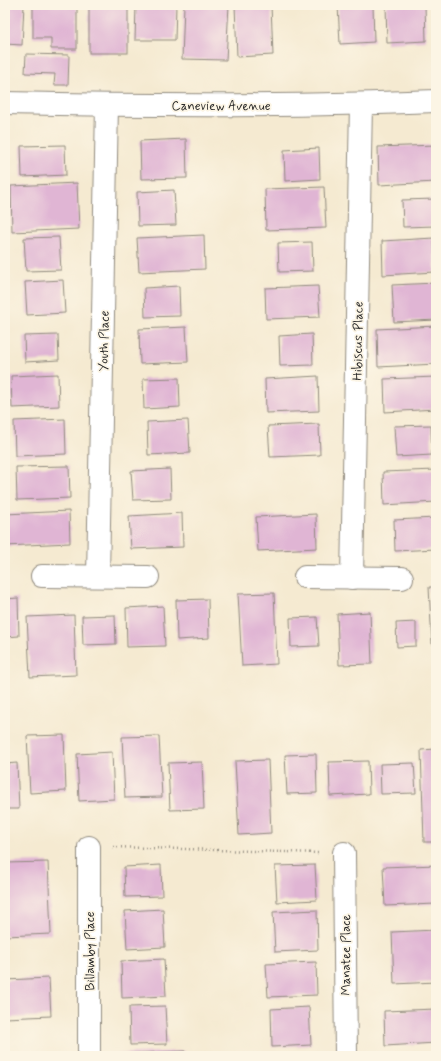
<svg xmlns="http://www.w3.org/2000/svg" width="441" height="1061" font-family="Mynerve,sans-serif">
<rect width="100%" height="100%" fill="#fcf5e5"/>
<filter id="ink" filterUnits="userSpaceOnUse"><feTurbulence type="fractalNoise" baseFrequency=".025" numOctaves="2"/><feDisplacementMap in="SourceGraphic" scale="8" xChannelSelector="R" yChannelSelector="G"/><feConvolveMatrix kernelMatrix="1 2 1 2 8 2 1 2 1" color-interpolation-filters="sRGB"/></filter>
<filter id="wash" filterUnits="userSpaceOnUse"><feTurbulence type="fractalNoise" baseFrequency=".012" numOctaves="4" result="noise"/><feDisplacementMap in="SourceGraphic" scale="16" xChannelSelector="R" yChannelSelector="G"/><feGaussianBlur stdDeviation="0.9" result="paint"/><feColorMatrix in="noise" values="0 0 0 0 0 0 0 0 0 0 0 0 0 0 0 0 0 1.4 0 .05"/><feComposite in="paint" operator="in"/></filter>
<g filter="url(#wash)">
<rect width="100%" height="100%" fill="#f5ead1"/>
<g id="blocks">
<g fill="#e0b5d4">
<polygon points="5,5 24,5 22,45 5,44"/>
<polygon points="33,5 77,5 77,49 51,49 51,38 33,38"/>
<rect x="89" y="5" width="39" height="48"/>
<polygon points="136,5 176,5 175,40 135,40"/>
<polygon points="184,5 229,5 226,60 182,59"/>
<polygon points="235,5 271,5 273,55 237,57"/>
<polygon points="338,5 373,5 374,42 340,44"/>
<polygon points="386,5 425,5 426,41 387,43"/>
<polygon points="26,54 69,55 68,85 54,85 55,74 25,73"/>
<polygon points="186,139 187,178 141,179 140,141"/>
<polygon points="65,145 66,175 22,177 21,146"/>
<polygon points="436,145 436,182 379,185 378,147"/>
<polygon points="319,148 320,179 285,181 284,150"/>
<polygon points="77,183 79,229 12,232 11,186"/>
<polygon points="324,187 326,228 266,230 265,189"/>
<polygon points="174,190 176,225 138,226 137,192"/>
<polygon points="436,199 436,226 403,227 402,200"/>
<polygon points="204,235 205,269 139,272 137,238"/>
<polygon points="59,237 61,270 26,271 24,238"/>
<polygon points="434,238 435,272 383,275 382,241"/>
<polygon points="312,242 313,271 279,272 278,243"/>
<polygon points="63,280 65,313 27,315 25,282"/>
<polygon points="436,283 436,320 394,322 392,285"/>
<polygon points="179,286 180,316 145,317 144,288"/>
<polygon points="318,286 320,317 266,319 265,288"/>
<polygon points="436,326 436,364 378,367 377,329"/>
<polygon points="186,327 188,362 140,364 139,329"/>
<polygon points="312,334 313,365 280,366 279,336"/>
<polygon points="58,335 59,360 25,362 24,336"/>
<polygon points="58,374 59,406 12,408 11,376"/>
<polygon points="318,376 319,411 266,413 265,379"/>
<polygon points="436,377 436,409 385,412 384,379"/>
<polygon points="179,378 180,407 144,409 143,379"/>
<polygon points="65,419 66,454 15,456 14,421"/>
<polygon points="188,420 190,453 148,455 147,422"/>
<polygon points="319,424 320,455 270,457 268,426"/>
<polygon points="431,425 432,455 396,457 394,426"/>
<polygon points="69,466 70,498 17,500 16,467"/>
<polygon points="170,469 171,499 133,500 131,471"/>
<polygon points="436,470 436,502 384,505 383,472"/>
<polygon points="69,511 70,543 5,546 5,514"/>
<polygon points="182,513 183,547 131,549 129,516"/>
<polygon points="316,514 317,548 258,551 256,517"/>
<polygon points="436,518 436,549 395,551 394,520"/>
<polygon points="429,587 436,587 436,643 432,644"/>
<polygon points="274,593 277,664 242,666 238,594"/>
<polygon points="18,598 19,636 5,637 5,599"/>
<polygon points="208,599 209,638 177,640 176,600"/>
<polygon points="163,606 165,646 127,647 126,608"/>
<polygon points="370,612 372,664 339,665 337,614"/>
<polygon points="74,615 76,675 30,677 27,617"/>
<polygon points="115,615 116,644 83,645 82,616"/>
<polygon points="317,617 319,646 291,647 290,618"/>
<polygon points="416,622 416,646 397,647 396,623"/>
<polygon points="64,735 66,791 30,793 27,736"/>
<polygon points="159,736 162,797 125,798 122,737"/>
<polygon points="436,749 436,842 424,842 421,750"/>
<polygon points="112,752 114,799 79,801 77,754"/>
<polygon points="316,754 317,793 287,794 285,755"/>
<polygon points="268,760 271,833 239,835 235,761"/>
<polygon points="368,761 369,794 330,796 329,762"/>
<polygon points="202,762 204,809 170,810 168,763"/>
<polygon points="17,763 19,809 5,809 5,764"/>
<polygon points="414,763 416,793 381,794 380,764"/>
<polygon points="48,862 51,934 5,936 5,863"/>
<polygon points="161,865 162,896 125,897 124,867"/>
<polygon points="315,865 317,900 277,902 275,866"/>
<polygon points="436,865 436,904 385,906 383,867"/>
<polygon points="163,909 165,947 127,949 125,911"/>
<polygon points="317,910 318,950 275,952 273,912"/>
<polygon points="436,930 436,982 394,984 392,932"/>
<polygon points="164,959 166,996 122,998 121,961"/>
<polygon points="316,962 317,995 268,997 266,964"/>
<polygon points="49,978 51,1016 5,1018 5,980"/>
<polygon points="165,1006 167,1044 130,1045 129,1007"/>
<polygon points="309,1007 311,1045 272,1047 271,1009"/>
<polygon points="436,1009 436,1043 385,1046 384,1011"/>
<polygon points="185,1051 185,1056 117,1056 117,1054"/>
</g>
</g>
</g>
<g filter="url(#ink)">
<use href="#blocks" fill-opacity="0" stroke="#908a7e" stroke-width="1"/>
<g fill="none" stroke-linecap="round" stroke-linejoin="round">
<defs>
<g id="street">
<path d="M5 103C149 106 293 107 436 101"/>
<polyline points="42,576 148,577"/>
<polyline points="98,576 107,105"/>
<polyline points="305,577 402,578"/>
<polyline points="352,578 361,104"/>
<polyline points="89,847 89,1056"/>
<polyline points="344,853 346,1056"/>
</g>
</defs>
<use href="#street" stroke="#908a7e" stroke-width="24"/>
<polyline stroke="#908a7e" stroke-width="2.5" stroke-dasharray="1 3" stroke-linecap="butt" points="113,847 320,853"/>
<use href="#street" stroke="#fff" stroke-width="22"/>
</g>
</g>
<g text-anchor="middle" stroke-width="3.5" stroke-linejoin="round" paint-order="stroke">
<g font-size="13" fill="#2b2b2b" stroke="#fcf5e5">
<text x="221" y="110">Caneview Avenue</text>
<text transform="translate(103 341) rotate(-89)" y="5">Youth Place</text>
<text transform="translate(357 341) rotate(-89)" y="5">Hibiscus Place</text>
<text transform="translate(89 951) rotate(-90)" y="5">Billamby Place</text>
<text transform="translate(345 955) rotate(-90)" y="5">Manatee Place</text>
</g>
</g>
<rect width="441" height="1061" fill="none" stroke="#fcf5e5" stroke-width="20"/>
</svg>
